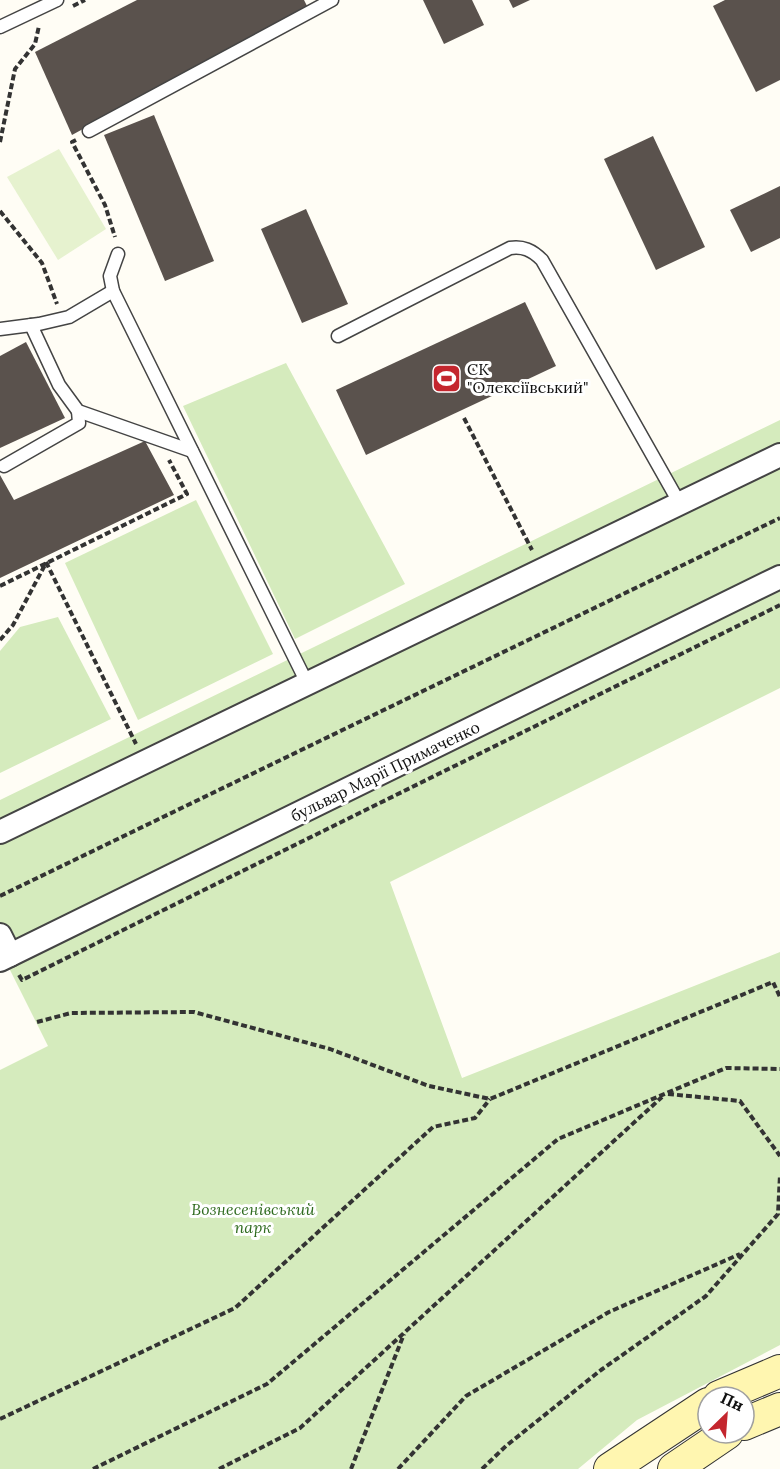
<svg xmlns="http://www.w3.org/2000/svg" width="780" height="1469" font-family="Lora,serif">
<rect width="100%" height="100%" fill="#fffdf5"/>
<g fill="#d5ebbd">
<polygon points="286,363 405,584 295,639 183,406"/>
<polygon points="780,420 780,688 390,882 462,1078 780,952 780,1345 637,1420 578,1469 0,1469 0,1070 48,1046 0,950 0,800"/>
<polygon points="196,500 273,654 138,720 65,563"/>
<polygon points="58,617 111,719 0,773 0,651 20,627"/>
</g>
<polygon fill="#e6f2cf" points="59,149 106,229 58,260 7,177"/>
<g fill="#5a524d">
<polygon points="137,0 304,0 307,6 72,135 35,52"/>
<polygon points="423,0 472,0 484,25 444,44"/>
<polygon points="509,0 530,0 513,8"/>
<polygon points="725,0 780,0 780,80 756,92 713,6"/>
<polygon points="154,115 214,261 165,281 104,135"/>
<polygon points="653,136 705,247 656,270 604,159"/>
<polygon points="780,186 780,238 751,252 730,210"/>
<polygon points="306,209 348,304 302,323 261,229"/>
<polygon points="525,302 556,366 366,455 336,390"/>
<polygon points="26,342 65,418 0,448 0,356"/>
<polygon points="145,441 174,495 0,578 0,475 14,500"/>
</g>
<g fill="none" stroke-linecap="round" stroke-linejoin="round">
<defs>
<g id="lane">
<polyline points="0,27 57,0"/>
<polyline points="89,131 332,0"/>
<polyline points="118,254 110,276 113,291 307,683"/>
<polyline points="31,325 59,385 78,411 192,451"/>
<polyline points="0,329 39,324 69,317 113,291"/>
<path d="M338 336 510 248C523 246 532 250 542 260L680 504"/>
<polyline points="4,466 79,423 78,411"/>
</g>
<g id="street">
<polyline points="0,832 780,455"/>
<polyline points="0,935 10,955"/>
<polyline points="0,960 780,577"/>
</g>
<g id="secondary">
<polyline points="719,1397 780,1371"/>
<polyline points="744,1424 780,1409"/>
<polyline points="610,1469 708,1404"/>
<polyline points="674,1469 727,1433"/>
</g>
</defs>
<use href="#lane" stroke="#444" stroke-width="15"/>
<use href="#street" stroke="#444" stroke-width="26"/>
<use href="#secondary" stroke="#333" stroke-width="34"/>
<g stroke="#333" stroke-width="4" stroke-dasharray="6 3" stroke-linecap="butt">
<polyline points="73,6 85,0"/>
<polyline points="76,140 72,142 105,205 115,237"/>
<polyline points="0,142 15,69 35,44 39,26"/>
<polyline points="0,211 42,263 57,304"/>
<polyline points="464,418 532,550"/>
<polyline points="46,562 136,744"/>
<polyline points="0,586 187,494 169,460"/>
<polyline points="0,640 13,625 46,563"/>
<polyline points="0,896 780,518"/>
<polyline points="19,975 22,980 780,605"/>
<polyline points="37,1022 71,1013 194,1012 330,1049 429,1086 490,1099 773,982 780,997"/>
<polyline points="668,1094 740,1101 780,1156"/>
<polyline points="0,1419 235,1308 433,1127 475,1118 490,1099"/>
<polyline points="93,1469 267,1384 558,1139 726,1068 780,1069"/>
<polyline points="219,1469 300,1428 662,1097"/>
<polyline points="351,1469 404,1334"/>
<polyline points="398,1469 466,1396 609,1312 740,1254"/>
<polyline points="482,1469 506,1446 601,1370 706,1296 778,1214 780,1175"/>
</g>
<use href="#lane" stroke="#fff" stroke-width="12"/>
<use href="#street" stroke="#fff" stroke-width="22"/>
<use href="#secondary" stroke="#fff6b0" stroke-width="32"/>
</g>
<defs>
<symbol id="stadium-square" viewBox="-11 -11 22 22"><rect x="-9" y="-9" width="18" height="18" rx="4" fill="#c4262e" stroke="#fff"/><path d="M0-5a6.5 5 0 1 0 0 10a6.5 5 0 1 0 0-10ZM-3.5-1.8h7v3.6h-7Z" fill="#fff"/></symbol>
</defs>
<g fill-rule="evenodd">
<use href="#stadium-square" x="430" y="362" width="33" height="33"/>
</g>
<g text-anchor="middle" stroke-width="6" stroke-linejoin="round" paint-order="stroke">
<g font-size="16" fill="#111" stroke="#fff" text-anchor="start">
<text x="467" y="375">СК<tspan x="467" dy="18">"Олексіївський"</tspan></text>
</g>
<g font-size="16" fill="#111" stroke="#fff">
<text transform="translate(385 771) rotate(-26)" y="6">бульвар Марії Примаченко</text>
</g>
<g font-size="16" font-style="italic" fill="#2f6b1f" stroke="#fff">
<text x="253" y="1215">Вознесенівський<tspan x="253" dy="18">парк</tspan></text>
</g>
</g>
<g transform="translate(726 1415) rotate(25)"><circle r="28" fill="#ffffff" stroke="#a0a0a0" stroke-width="1.5"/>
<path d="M0-4.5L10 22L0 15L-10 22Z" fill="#c4262e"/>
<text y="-9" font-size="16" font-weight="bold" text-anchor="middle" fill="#111111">Пн</text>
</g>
</svg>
